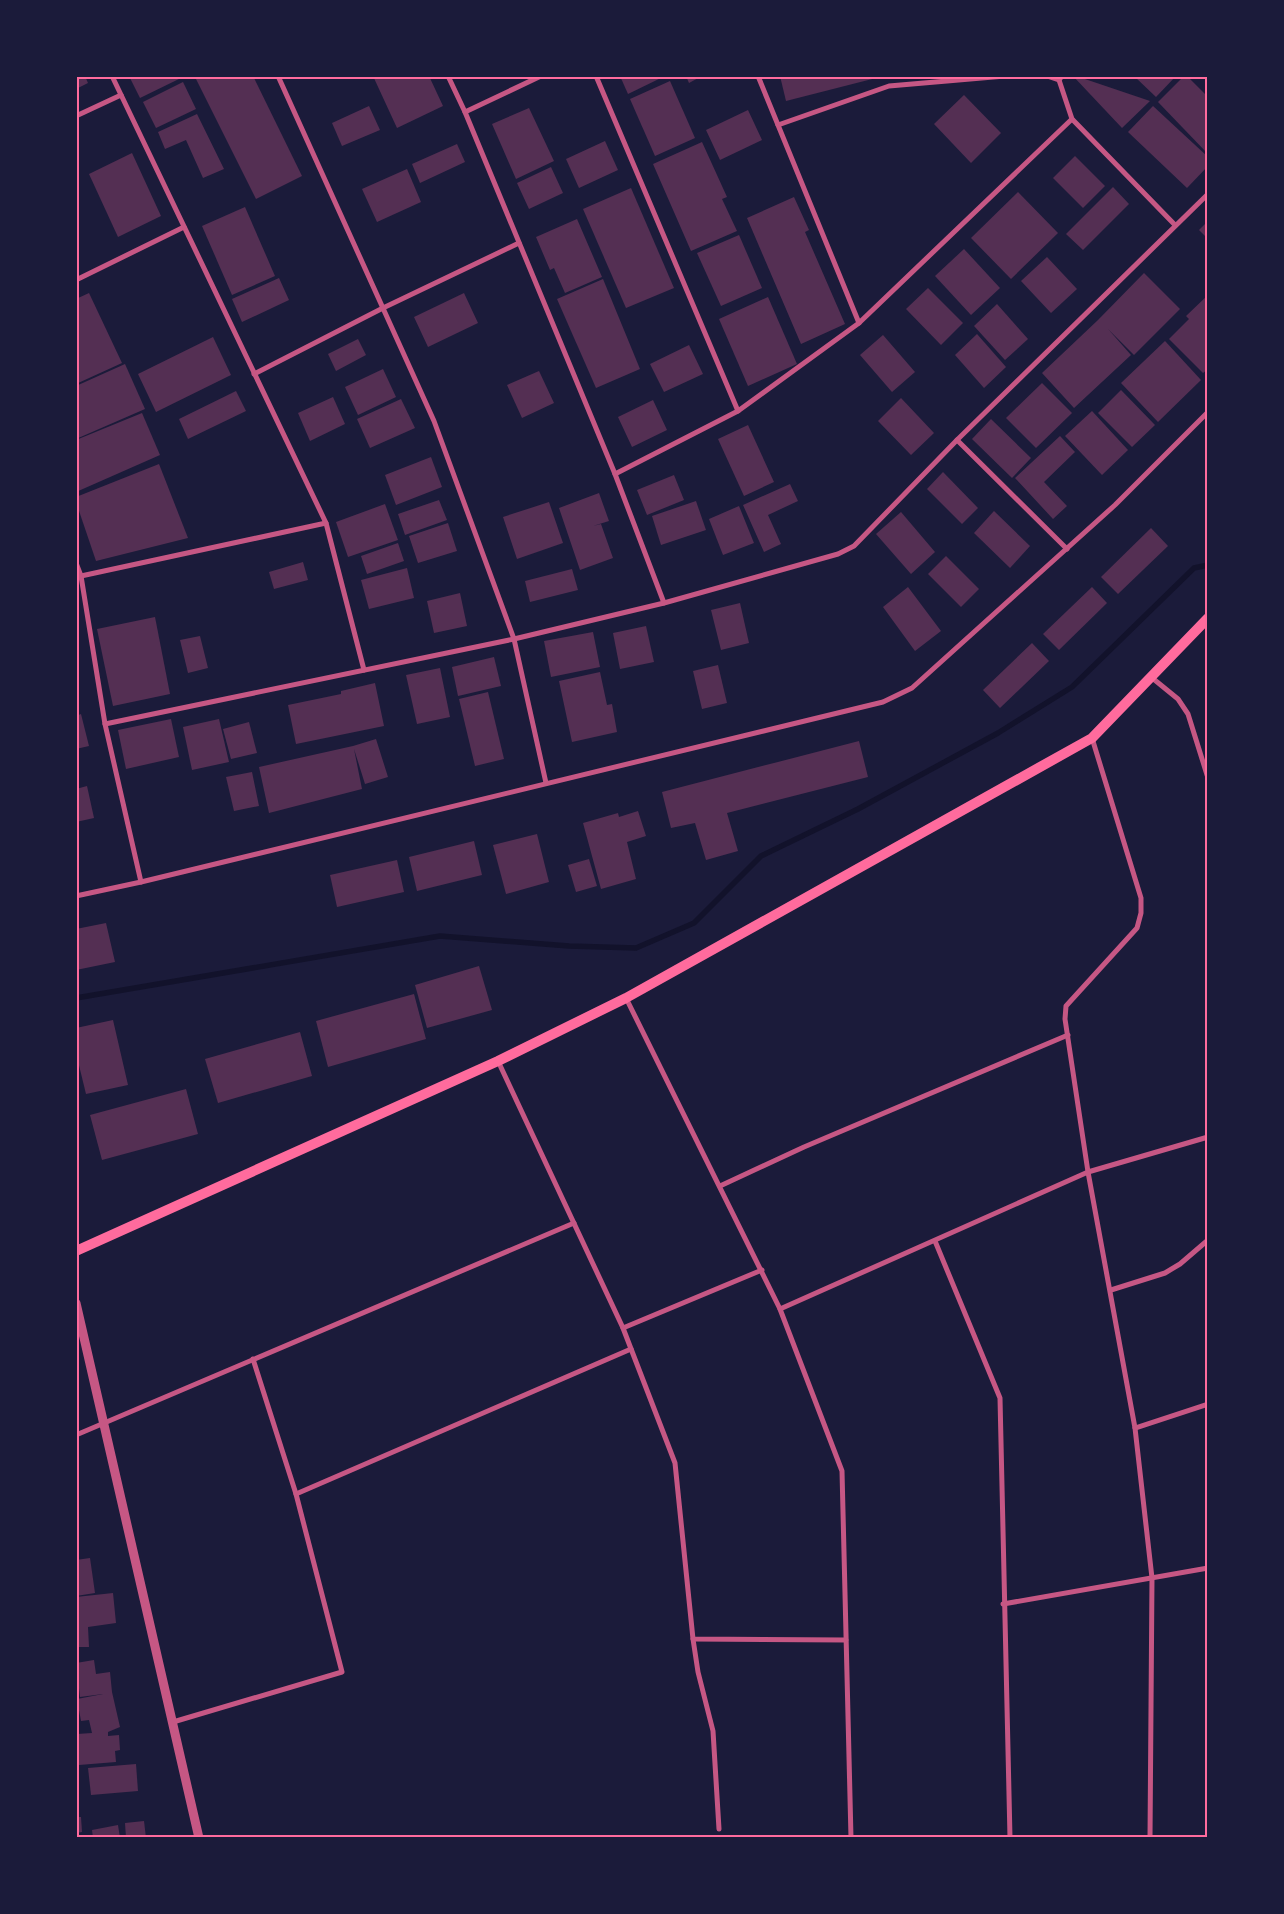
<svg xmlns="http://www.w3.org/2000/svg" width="1284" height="1914" font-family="Literata,serif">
<rect width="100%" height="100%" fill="#1b1b3a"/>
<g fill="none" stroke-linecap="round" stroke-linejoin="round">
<polyline stroke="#12122b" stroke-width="5.5" points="76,998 440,936 569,946 636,948 694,923 761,856 858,809 998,733 1072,687 1194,568 1208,565"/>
</g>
<g fill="#542f53">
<polygon points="76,76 85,76 88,83 76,89"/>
<polygon points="129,76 180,76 181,78 140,98"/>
<polygon points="201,76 253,76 302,176 256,199 196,79"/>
<polygon points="373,76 429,76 443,106 397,128"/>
<polygon points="620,76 665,76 628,94"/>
<polygon points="686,76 702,76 689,83"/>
<polygon points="780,76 880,76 880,77 786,101"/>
<polygon points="1073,76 1076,76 1150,101 1122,128"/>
<polygon points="1134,76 1176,76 1156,97"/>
<polygon points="1184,76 1187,76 1208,97 1208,154 1158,102"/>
<polygon points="670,81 695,138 655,156 630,99"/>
<polygon points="183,82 196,109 156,128 143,102"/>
<polygon points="964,95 1001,133 971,163 934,124"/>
<polygon points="369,106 380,130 342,146 332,123"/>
<polygon points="1153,106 1208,157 1208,166 1187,188 1128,132"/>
<polygon points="529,108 554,161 516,179 492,124"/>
<polygon points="748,110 762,140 720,160 706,130"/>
<polygon points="197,114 224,169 203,178 186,140 165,149 158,132"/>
<polygon points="605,141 618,170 579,188 566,159"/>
<polygon points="702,142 727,197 722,199 737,231 691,251 653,164"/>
<polygon points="457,144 465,162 420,183 412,164"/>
<polygon points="132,153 161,216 118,237 89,174"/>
<polygon points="1075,156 1105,186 1083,208 1053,178"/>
<polygon points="551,167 563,193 529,209 517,183"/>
<polygon points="407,169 421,202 377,222 362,189"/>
<polygon points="1113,187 1129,204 1083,250 1066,234"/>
<polygon points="631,188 674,288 626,308 583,209"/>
<polygon points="1018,192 1058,233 1011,279 971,238"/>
<polygon points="794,197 809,230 805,232 845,324 801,344 747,218"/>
<polygon points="245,207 275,276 232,295 202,226"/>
<polygon points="577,219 602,277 565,293 554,268 550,270 536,237"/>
<polygon points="1208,221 1208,239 1199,230"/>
<polygon points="739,235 762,288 721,306 697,253"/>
<polygon points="964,249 1000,288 971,315 935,276"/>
<polygon points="1047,257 1077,289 1051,313 1021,281"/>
<polygon points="1144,273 1180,309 1134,355 1108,329 1131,355 1074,408 1042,373 1098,320"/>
<polygon points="279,278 289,300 242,322 232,299"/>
<polygon points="603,279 640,369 596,388 557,299"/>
<polygon points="928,288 963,323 941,345 906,309"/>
<polygon points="89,293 122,363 76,384 76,299"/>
<polygon points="464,293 478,323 428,347 414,317"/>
<polygon points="1208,295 1208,369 1203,373 1169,339 1189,319 1186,316"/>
<polygon points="768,297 797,364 748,386 719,319"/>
<polygon points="997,304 1028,339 1005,360 974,326"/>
<polygon points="977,334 1006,367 984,388 955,355"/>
<polygon points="883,335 915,372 892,392 860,355"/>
<polygon points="213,337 231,375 156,412 138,374"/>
<polygon points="358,339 366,355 336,371 328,354"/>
<polygon points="1165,341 1201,380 1158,422 1121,383"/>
<polygon points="689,345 703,374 664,392 650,364"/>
<polygon points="125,364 145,409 76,439 76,386"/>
<polygon points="383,369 396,397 358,415 345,387"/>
<polygon points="539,371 554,403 522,418 507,385"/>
<polygon points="1042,383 1072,413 1036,448 1006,418"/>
<polygon points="1121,390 1155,425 1132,447 1098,413"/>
<polygon points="236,391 246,411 188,439 179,419"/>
<polygon points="333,397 345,424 310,441 298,413"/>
<polygon points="901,398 934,433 911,455 878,421"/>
<polygon points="401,399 415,428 370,448 357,419"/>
<polygon points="653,400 667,430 632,447 618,417"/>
<polygon points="1092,411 1128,450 1102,475 1065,436"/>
<polygon points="142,413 160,455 76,492 76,440"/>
<polygon points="991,419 1031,458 1012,478 972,439"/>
<polygon points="748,425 774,482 744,496 718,439"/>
<polygon points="1060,436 1075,452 1044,482 1067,506 1053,519 1015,478"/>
<polygon points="431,457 442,487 396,505 385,475"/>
<polygon points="159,464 188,538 96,561 76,502 76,497"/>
<polygon points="943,472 978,508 962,524 927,489"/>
<polygon points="674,475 684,500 647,515 637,490"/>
<polygon points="790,484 798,501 768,515 781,544 764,552 743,505"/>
<polygon points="599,493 609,521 593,526 601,524 613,558 580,570 559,508"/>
<polygon points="439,500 447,520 405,535 398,514"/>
<polygon points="696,501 706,530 661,545 652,516"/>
<polygon points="549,502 563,543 517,559 503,517"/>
<polygon points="385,504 398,540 348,557 336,522"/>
<polygon points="739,506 754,543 723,555 709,519"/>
<polygon points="994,511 1030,546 1010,568 974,533"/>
<polygon points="901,512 935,552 911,574 876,534"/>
<polygon points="448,523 457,551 418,563 409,536"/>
<polygon points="1151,528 1168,546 1118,594 1101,577"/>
<polygon points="398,543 404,561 367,574 361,556"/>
<polygon points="946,556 979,589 961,607 928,574"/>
<polygon points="303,562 308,580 274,589 269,572"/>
<polygon points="407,568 414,598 369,609 361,580"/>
<polygon points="572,569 578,590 530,602 525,581"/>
<polygon points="908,587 941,631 915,651 883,607"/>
<polygon points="1092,587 1107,603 1059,650 1043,634"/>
<polygon points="460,593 467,626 434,633 427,601"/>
<polygon points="740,603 749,643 721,650 711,610"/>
<polygon points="155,617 170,694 113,706 97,629"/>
<polygon points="646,626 654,662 620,669 613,633"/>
<polygon points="593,632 600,667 551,677 544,641"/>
<polygon points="200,636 208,668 188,673 180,640"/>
<polygon points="1032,643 1049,661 1000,708 983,690"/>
<polygon points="494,657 501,686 458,696 452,667"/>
<polygon points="718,665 727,703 702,709 693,671"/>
<polygon points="440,668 450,717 417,724 406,675"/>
<polygon points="600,672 607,705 612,704 617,732 572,742 559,681"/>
<polygon points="375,683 384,726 296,744 288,705 341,694 341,691"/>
<polygon points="488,692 504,759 475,766 459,699"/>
<polygon points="81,714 89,746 76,749 76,716"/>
<polygon points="171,719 179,757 126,769 118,730"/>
<polygon points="219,719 229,762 192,770 183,727"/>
<polygon points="249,722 257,753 231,759 223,729"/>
<polygon points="376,739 388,777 365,784 354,749 362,789 269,813 259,767 353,746"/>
<polygon points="859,741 868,777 727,813 738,851 706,860 695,823 671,828 662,792"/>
<polygon points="252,772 259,806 234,811 226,777"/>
<polygon points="87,786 94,818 76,822 76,789"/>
<polygon points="638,811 646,836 627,842 636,879 601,889 583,823 618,813 619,817"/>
<polygon points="537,834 549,882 506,894 493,845"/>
<polygon points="474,841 482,875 417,891 409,857"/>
<polygon points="589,859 597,886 576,892 568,865"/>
<polygon points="397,860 404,892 337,907 330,875"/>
<polygon points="106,923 115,962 76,970 76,929"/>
<polygon points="479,966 492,1010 427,1028 415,985"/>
<polygon points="414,994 426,1039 328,1067 316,1021"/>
<polygon points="113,1020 128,1085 86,1094 76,1053 76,1028"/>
<polygon points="300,1032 312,1076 218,1103 205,1059"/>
<polygon points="186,1089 198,1134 102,1160 90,1115"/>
<polygon points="90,1558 95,1593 76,1596 76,1560"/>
<polygon points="113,1593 116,1623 88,1627 89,1647 76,1647 76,1597"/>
<polygon points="94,1660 96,1674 110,1672 112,1692 120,1727 108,1732 108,1736 119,1735 120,1750 115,1751 116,1762 79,1765 77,1734 92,1733 89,1720 81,1721 77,1699 103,1694 80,1697 76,1663"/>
<polygon points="136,1764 138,1791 91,1795 88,1768"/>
<polygon points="76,1817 81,1817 82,1832 76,1833"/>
<polygon points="144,1821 146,1838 126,1838 125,1823"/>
<polygon points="118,1825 120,1838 93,1838 92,1830"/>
</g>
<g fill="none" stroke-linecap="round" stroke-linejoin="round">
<g stroke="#c65784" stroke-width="5">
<polyline points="112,76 326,523 364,670"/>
<polyline points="278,76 434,421 514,639 546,783"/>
<polyline points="448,76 465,112 615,474 664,603"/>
<polyline points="596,76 738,411"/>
<polyline points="758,76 859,323"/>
<polyline points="1047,76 1059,80 1062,76"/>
<polyline points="1059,80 1072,119 1175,225"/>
<polyline points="465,112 541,76"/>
<polyline points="76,116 121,95"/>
<polyline points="778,125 889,86 1005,76"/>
<polyline points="76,280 184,227"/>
<polyline points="254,374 383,308 519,243"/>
<polyline points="957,440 1067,549"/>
<polyline points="615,474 738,411 859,323 1072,119"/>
<polyline points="76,563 81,576 105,724 141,882"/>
<polyline points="81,576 326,523"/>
<polyline points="1151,677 1178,699 1188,714 1208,778"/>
<polyline points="105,724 514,639 664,603 838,554 854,546 957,440 1208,194"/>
<polyline points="1092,738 1141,898 1141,913 1137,928 1066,1006 1065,1019 1088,1172 1135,1428 1152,1578 1150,1838"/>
<polyline points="76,896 141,882 883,702 912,688 1115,505 1208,412"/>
<polyline points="626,998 780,1309 842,1471 851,1838"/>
<polyline points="498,1061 623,1328 675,1463 693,1639 846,1640"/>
<polyline points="720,1186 804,1147 1068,1035"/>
<polyline points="935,1241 1000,1398 1010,1838"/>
<polyline points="1111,1290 1165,1273 1180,1264 1208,1240"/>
<polyline points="780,1309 1088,1172 1208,1137"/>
<polyline points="623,1328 762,1270"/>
<polyline points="1135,1428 1208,1404"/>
<polyline points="76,1435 574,1223"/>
<polyline points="296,1494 631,1349"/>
<polyline points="1003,1604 1208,1568"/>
<polyline points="693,1639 698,1672 713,1731 719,1829"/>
<polyline points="173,1722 342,1672 296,1494 253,1359"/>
</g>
<polyline stroke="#c65784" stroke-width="9" points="76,1303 199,1838"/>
<polyline stroke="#ff6b9d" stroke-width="10" points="76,1251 498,1061 626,998 1092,738 1208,618"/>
</g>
<rect width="1284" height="1914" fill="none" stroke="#1b1b3a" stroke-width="155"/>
<rect x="78" y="78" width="1128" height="1758" fill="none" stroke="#ff6b9d" stroke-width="2"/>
</svg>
